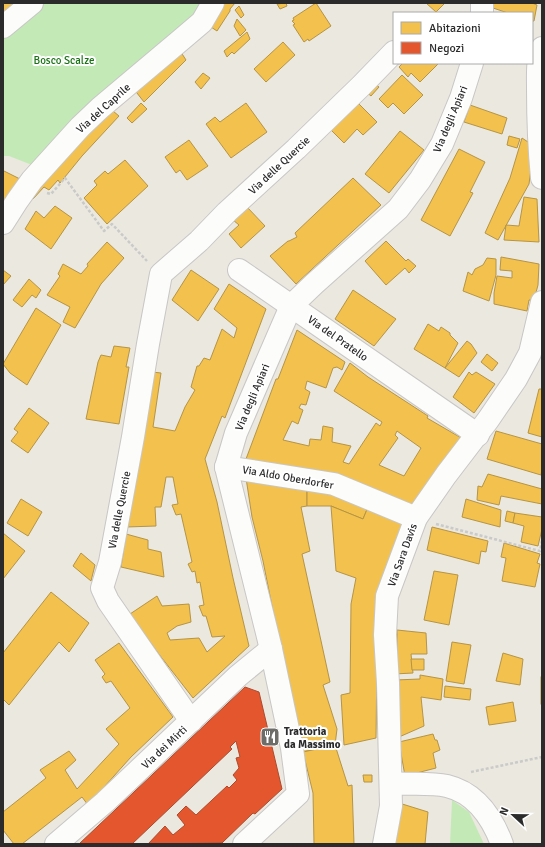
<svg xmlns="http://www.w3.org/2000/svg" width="545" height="847" font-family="Signika,sans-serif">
<rect width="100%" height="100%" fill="#ebe8e0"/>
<g fill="#c3eab6">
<polygon points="45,3 202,3 191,19 32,165 9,156 3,156 3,39"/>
<polygon points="452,800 469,812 484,844 450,844"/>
</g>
<g fill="#f2c14e" stroke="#b69444" fill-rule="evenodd">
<polygon points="5,3 19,3 3,16 3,5"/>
<polygon points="216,3 235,3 230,9 230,11 217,31 205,23"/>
<polygon points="286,3 287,6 280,9 277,4"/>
<polygon points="316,3 331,26 309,41 308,39 304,42 293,25 295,24 292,21 294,20 293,18"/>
<polygon points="426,3 445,3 436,12"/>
<polygon points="492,3 532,3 537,5 534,21 532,21 532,13 508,13 490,7"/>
<polygon points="239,6 244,15 241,18 235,10"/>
<polygon points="237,19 246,30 240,36 234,26"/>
<polygon points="247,32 250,39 234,54 232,52 227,57 224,51"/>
<polygon points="283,42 295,55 266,82 254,69"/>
<polygon points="177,46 186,60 144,102 133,88"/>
<polygon points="403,63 439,63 420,82 411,73 408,77 399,67"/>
<polygon points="203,73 210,78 201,89 195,82"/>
<polygon points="402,75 423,95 404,114 393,103 388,108 379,99"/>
<polygon points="373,82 379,87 371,96 365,91"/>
<polygon points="353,98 377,122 363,135 357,129 344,143 326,125"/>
<polygon points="141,103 147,109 132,123 127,118"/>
<polygon points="246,103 267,132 231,158 206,124 215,117 220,122"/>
<polygon points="470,105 507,118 502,134 464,122"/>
<polygon points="107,106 119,116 82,156 60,183 58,180 49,190 44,187 33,199 24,194"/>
<polygon points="400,131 424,150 389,193 365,174"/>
<polygon points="509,136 520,139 517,148 507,145"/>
<polygon points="522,138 534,146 529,184 498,240 485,233 510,178"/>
<polygon points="189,140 208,166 187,180 180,170 176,173 165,157"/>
<polygon points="459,149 485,162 470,192 473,193 450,236 421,220"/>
<polygon points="125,160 148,186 107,224 84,198 97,185 94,181 105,171 108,174"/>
<polygon points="4,171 20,179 3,208 3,172"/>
<polygon points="353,178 381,205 296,284 270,256 288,241 289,241 297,237 295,233"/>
<polygon points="524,197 537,199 539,242 504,240 506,225 519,226"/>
<polygon points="55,206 72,218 51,249 25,229 36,211 44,218"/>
<polygon points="247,207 265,226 241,248 229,234 239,225 233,220"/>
<polygon points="386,241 406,261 408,259 416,266 409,273 405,268 386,285 365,261"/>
<polygon points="107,242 124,258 101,284 75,328 63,322 70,307 47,295 60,276 58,274 63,264 81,274 88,266 87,264"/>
<polygon points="501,257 539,264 538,285 534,300 529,300 527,311 494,304 494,293 497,276 512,278 512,271 500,270"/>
<polygon points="487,258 496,259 496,275 489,301 463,291 468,272 472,275 475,269 483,265"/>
<polygon points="3,270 11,276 3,285"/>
<polygon points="191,270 219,289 198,321 172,300"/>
<polygon points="29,279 41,290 36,298 32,295 22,307 13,300"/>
<polygon points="229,284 266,309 225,418 222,416 205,459 217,502 233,578 249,646 193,698 158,653 130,614 157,596 162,606 189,604 191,622 177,626 167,633 170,640 199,638 207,652 225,636 212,637 206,616 203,616 199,606 204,605 200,582 197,583 195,571 192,572 188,564 192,562 181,514 176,515 172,505 178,504 173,477 166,477 161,507 155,507 156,526 126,527 152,372 161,373 153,427 175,431 185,407 195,390 191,387 197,366 199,366 204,358 210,360 222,329 234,338 237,328 214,309"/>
<polygon points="353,290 396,319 374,346 335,319"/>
<polygon points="36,308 61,325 27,385 10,373 3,364"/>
<polygon points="428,324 439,331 441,327 450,333 450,335 458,343 445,368 414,349"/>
<path d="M297 330 345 362 342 370 337 367 333 368 326 388 307 381 305 389 310 392 306 405 301 404 299 408 303 410 298 424 292 421 283 440 309 446 310 439 321 440 323 426 333 428 332 442 351 446 343 462 349 464 376 423 380 426 382 422 334 391 350 363 368 377 428 416 427 418 463 439 418 515 246 459 276 379H278ZM397 431 421 448 404 476 379 465 398 438 395 435Z"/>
<polygon points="467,341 471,344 477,353 459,377 445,368"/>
<polygon points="114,346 130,348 126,367 129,367 119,424 86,419 98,362 101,355 111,357"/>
<polygon points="487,354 498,363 492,371 481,362"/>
<polygon points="469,372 472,375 476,372 495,384 474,413 453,397"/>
<polygon points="539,389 542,389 542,437 528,433"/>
<polygon points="29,408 49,423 28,453 11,441 18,432 14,429"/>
<polygon points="496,431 542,444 542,469 541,475 487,459"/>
<polygon points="488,474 542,489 542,504 501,496 499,505 477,500 478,486 482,487"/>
<polygon points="246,478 307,486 307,506 301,507 310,551 302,554 330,682 323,685 337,729 335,745 303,752 282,656 263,561 252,517"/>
<polygon points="307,486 368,507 363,519 331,506 307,506"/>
<polygon points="21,499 42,512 28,536 7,523"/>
<polygon points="466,499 501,510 500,527 462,517"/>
<polygon points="331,506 363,519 368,507 410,526 377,659 376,738 344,745 341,695 350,693 351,604 356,578 336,571"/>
<polygon points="507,511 515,513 513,523 505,521"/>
<polygon points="515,513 542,517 542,529 538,546 521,542 524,526 513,523"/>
<polygon points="432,527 488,541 486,552 481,551 479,564 427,550"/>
<polygon points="3,533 25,551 3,579"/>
<polygon points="126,534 148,540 148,549 161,552 164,577 121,567"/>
<polygon points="504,543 540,554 537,563 540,564 535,587 502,581 506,558 501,557"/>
<polygon points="81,553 95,565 91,581 73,566"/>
<polygon points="434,571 458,575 449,625 424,620"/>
<polygon points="51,592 89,623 69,652 59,642 9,705 3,699 3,653"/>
<polygon points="397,630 426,633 427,654 411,654 413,673 394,674 397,650"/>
<polygon points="452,642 471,645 464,684 446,681"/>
<polygon points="119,643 173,717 131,757 88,805 82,797 22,844 14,844 3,830 3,812 46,778 40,770 69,751 76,760 65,770 77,789 119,744 106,729 130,708 111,681 106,683 102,677 105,674 95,660"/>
<polygon points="503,653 523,659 520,685 496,681"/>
<polygon points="411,659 424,659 424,670 412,670"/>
<polygon points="420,675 443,679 441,700 421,697 424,726 399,737 395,680 420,679"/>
<rect x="541" y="677" width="1" height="27"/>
<polygon points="445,686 471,689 470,700 444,697"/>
<polygon points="513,702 516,721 489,725 486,707"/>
<polygon points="433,734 435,740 437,740 440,750 433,753 436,768 405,776 399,742"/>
<polygon points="335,745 348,786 352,785 354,844 314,844 313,793 303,752"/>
<polygon points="363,775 372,775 372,782 364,782"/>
<polygon points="399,803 428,812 425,844 389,844"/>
</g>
<polygon fill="#e4572e" stroke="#ac4a2d" points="245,687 259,692 282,789 255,814 253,813 222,843 148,844 165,826 173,835 185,825 177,815 186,806 196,815 227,786 229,788 237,780 233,775 239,768 236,758 240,757 236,741 230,747 232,749 132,844 79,844"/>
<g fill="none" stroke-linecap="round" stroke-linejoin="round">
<defs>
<g id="street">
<polyline points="482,13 482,3"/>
<polyline points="3,27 32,3"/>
<path d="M542 48C537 61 538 75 538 88 538 118 539 148 542 178"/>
<polyline points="3,223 17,201 32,180 80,127 100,108 182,39 202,22 213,3"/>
<polyline points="239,270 478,435"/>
<polyline points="226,467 334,484 416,518"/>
<polyline points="191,721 108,601 102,588 110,562 133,437 148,344 161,274 199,241 227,212 296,149 361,86 394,52"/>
<path d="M391 783C409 785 429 782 447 786 476 793 492 817 502 844"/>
<polyline points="56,844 105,802 238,676 271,649"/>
<polyline points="244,844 298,794 292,748 271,649 226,467 236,433 291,306 314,284 398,209 420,180 442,144 461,98 472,63"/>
<polyline points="384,844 391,806 388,683 385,635 387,596 416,518 446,475 488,420 516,379 530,353 542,302"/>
</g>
</defs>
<use href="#street" stroke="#c8c6c6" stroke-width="24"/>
<g stroke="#cacac8" stroke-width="2.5" stroke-dasharray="3 2" stroke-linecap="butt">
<polyline points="47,193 51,194 65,178 104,231 112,224 147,261"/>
<polyline points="436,524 540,551 542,541"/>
<polyline points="471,772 542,757"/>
</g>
<use href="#street" stroke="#fcfcfa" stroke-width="22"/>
</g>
<defs>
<symbol id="restaurant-square" viewBox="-11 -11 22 22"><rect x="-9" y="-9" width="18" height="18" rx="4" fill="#6e6d6a" stroke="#fff"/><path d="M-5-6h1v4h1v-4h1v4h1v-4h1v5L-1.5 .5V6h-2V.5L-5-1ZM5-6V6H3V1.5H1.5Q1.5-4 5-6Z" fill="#fff"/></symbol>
</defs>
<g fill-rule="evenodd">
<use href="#restaurant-square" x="259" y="726" width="22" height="22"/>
</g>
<g text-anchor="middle" stroke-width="4" stroke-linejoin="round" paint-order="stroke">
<g font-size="11" fill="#177212" stroke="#fff">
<text x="64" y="64">Bosco Scalze</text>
</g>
<g font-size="11" fill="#2b2b2b" stroke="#fff">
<text transform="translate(103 108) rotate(-42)" y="4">Via del Caprile</text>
<text transform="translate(450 119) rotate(-67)" y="4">Via degli Apiari</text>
<text transform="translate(279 165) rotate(-43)" y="4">Via delle Quercie</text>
<text transform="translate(338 338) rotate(35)" y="4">Via del Pratello</text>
<text transform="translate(252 397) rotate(-67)" y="4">Via degli Apiari</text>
<text transform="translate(288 477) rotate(10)" y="4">Via Aldo Oberdorfer</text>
<text transform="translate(119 510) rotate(-79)" y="4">Via delle Quercie</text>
<text transform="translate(402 555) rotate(-70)" y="4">Via Sara Davis</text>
<text transform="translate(164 747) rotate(-43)" y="4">Via dei Mirti</text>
</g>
<g font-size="11" font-weight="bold" fill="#2b2b2b" stroke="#fff" text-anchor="start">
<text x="284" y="735">Trattoria<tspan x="284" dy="13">da Massimo</tspan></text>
</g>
</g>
<rect width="545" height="847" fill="none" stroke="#2b2b2b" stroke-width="8"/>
<rect x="393" y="12" width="140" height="52" fill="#ffffff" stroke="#aaaaaa"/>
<rect x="401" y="22" width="20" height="12" fill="#f2c14e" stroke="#aaaaaa"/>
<text x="429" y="32" font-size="12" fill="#2b2b2b">Abitazioni</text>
<rect x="401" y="42" width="20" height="12" fill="#e4572e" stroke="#aaaaaa"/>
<text x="429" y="52" font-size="12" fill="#2b2b2b">Negozi</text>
<g transform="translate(513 815) rotate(292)" stroke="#ffffff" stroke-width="3" paint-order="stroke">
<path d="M0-3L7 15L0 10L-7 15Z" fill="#2b2b2b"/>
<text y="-6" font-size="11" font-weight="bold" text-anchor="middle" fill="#2b2b2b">N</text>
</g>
</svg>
